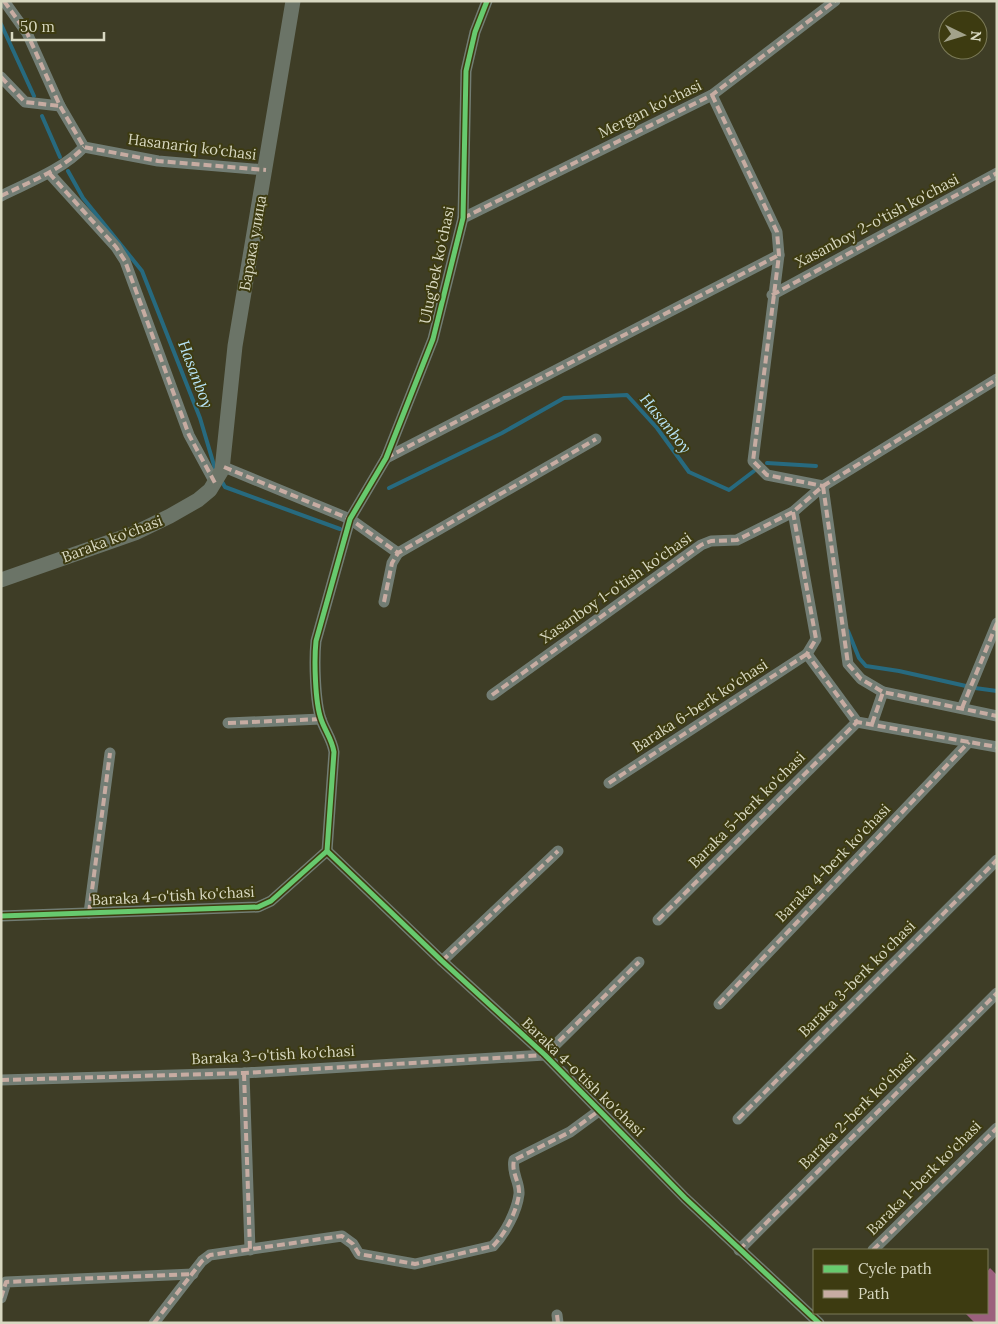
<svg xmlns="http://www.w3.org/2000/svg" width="998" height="1324" font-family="Lora,serif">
<rect width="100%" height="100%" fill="#3e3d26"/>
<polygon fill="#9b607d" points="990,1268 997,1275 997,1323 975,1323 965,1313 987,1313 987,1272"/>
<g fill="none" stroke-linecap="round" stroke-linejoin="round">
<g stroke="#276a7f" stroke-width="4">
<polyline points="1,24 34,96"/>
<polyline points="42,116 60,157"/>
<polyline points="68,171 83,198 142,271 200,418 216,472"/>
<polyline points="767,463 816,466"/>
<polyline points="221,480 225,487 340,529"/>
<polyline points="389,488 502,433 564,398 627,395 657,428 689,472 729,490 754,471"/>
<polyline points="848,631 859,658 866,666 899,671 966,686"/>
<polyline points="975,688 997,691"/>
</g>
<g stroke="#727d74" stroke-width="11">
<polyline points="4,1 27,33 60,106 84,147 158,161 266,170"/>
<polyline points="1,77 25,102 60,106"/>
<polyline points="712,95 777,232 779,255 753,461 767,475 823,486"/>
<polyline points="49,173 116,247 125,261 189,435 215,483"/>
<path d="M1 196C29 182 62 170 84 147"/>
<polyline points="463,218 712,95 835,1"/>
<polyline points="772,295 997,173"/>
<polyline points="386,458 779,255"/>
<polyline points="224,467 350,519 398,553"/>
<polyline points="823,486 848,664 861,679 883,692 997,716"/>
<polyline points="793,512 816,639 807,654 857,722 997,747"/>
<polyline points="384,602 392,563 398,553 596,439"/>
<polyline points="492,695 701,545 711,541 737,540 793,512 823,486 997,379"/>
<polyline points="962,708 997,623"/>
<polyline points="228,723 321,719"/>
<polyline points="872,724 883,692"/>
<polyline points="609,783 807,654"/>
<polyline points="327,851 442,961 545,1055 685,1198 819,1323"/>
<polyline points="89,913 110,753"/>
<path d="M1 916 258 907 271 901 327 851 334 752C332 739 325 731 321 719 315 702 314 660 316 641L350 519 386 458 433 339 463 218 466 71 475 32 487 1"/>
<polyline points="658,920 857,722"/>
<polyline points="442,961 558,851"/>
<polyline points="719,1004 969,742"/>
<polyline points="244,1073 250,1250"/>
<polyline points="1,1080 244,1073 545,1055 639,962"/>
<polyline points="738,1119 997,860"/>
<polyline points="739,1250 997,993"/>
<polyline points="873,1250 997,1128"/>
<polyline points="1,1298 6,1282 193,1274"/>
<polyline points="557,1315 558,1323"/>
<path d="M154 1323 202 1261 210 1255 342 1236 353 1244 359 1254 415 1264 493 1246C505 1234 517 1211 519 1194 520 1182 511 1173 514 1160L570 1132 600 1110"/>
</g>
<polyline stroke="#6b7467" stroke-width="15" points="1,580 135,533 170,516 198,500 210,490 222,470 235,346 293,1"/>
<g stroke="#c7aca2" stroke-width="4" stroke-dasharray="8 4" stroke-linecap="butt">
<polyline points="4,1 27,33 60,106 84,147 158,161 266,170"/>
<polyline points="1,77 25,102 60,106"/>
<polyline points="712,95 777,232 779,255 753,461 767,475 823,486"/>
<polyline points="49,173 116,247 125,261 189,435 215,483"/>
<path d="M1 196C29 182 62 170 84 147"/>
<polyline points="463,218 712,95 835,1"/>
<polyline points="772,295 997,173"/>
<polyline points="386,458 779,255"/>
<polyline points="224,467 350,519 398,553"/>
<polyline points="823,486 848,664 861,679 883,692 997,716"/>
<polyline points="793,512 816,639 807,654 857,722 997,747"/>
<polyline points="384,602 392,563 398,553 596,439"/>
<polyline points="492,695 701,545 711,541 737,540 793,512 823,486 997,379"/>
<polyline points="962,708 997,623"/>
<polyline points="228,723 321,719"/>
<polyline points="872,724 883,692"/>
<polyline points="609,783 807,654"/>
<polyline points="89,913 110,753"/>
<polyline points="658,920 857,722"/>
<polyline points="442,961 558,851"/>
<polyline points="719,1004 969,742"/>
<polyline points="244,1073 250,1250"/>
<polyline points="1,1080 244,1073 545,1055 639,962"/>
<polyline points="738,1119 997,860"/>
<polyline points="739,1250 997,993"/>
<polyline points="873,1250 997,1128"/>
<polyline points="1,1298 6,1282 193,1274"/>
<polyline points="557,1315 558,1323"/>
<path d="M154 1323 202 1261 210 1255 342 1236 353 1244 359 1254 415 1264 493 1246C505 1234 517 1211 519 1194 520 1182 511 1173 514 1160L570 1132 600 1110"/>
</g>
<defs>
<g id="cycleway">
<polyline points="327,851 442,961 545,1055 685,1198 819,1323"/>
<path d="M1 916 258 907 271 901 327 851 334 752C332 739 325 731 321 719 315 702 314 660 316 641L350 519 386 458 433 339 463 218 466 71 475 32 487 1"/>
</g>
</defs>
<use href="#cycleway" stroke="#3d3b11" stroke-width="8"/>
<use href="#cycleway" stroke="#67ca6e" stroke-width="5"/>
</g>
<g text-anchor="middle" stroke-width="4" stroke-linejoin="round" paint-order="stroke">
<g font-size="15" fill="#d8d8c1" stroke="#3d3b11">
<text transform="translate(650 109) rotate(-26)" y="5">Mergan ko'chasi</text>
<text transform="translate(192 147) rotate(7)" y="5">Hasanariq ko'chasi</text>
<text transform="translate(877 221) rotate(-28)" y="5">Xasanboy 2-o'tish ko'chasi</text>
<text transform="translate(253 243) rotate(-80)" y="5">Барака улица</text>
<text transform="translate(437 265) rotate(-78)" y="5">Ulug'bek ko'chasi</text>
<text transform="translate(112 539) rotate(-21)" y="5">Baraka ko'chasi</text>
<text transform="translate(616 588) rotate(-35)" y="5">Xasanboy 1-o'tish ko'chasi</text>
<text transform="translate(700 706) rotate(-33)" y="5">Baraka 6-berk ko'chasi</text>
<text transform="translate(747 810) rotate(-45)" y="5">Baraka 5-berk ko'chasi</text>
<text transform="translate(833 863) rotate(-46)" y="5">Baraka 4-berk ko'chasi</text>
<text transform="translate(173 896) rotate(-3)" y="5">Baraka 4-o'tish ko'chasi</text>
<text transform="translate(857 979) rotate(-45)" y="5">Baraka 3-berk ko'chasi</text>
<text transform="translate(273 1055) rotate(-3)" y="5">Baraka 3-o'tish ko'chasi</text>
<text transform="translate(583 1077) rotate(44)" y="5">Baraka 4-o'tish ko'chasi</text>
<text transform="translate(857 1111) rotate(-45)" y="5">Baraka 2-berk ko'chasi</text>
<text transform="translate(924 1178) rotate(-45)" y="5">Baraka 1-berk ko'chasi</text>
</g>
<g font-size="16" font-style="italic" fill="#b8e4f7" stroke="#3d3b11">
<text transform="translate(196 374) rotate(69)" y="6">Hasanboy</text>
<text transform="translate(666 423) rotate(51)" y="6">Hasanboy</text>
</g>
</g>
<rect width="998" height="1324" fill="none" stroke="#d8d8c1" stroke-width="5"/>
<rect x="813" y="1249" width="175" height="65" fill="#3d3b11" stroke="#7b7a57"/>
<rect x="823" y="1265" width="25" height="8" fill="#67ca6e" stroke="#7b7a57"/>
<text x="858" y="1274" font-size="15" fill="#d8d8c1">Cycle path</text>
<rect x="823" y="1290" width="25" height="8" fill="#c7aca2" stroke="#7b7a57"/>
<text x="858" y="1299" font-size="15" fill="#d8d8c1">Path</text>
<g transform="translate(963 35) rotate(95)"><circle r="24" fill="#3d3b11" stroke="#7b7a57"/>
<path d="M0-4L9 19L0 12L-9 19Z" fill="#a2a28b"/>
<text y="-8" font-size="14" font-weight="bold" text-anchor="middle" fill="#d8d8c1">N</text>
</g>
<path d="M12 32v8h92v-8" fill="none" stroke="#d8d8c1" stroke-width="2.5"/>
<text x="20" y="32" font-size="15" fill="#d8d8c1" stroke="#3d3b11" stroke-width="4" paint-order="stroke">50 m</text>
</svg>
